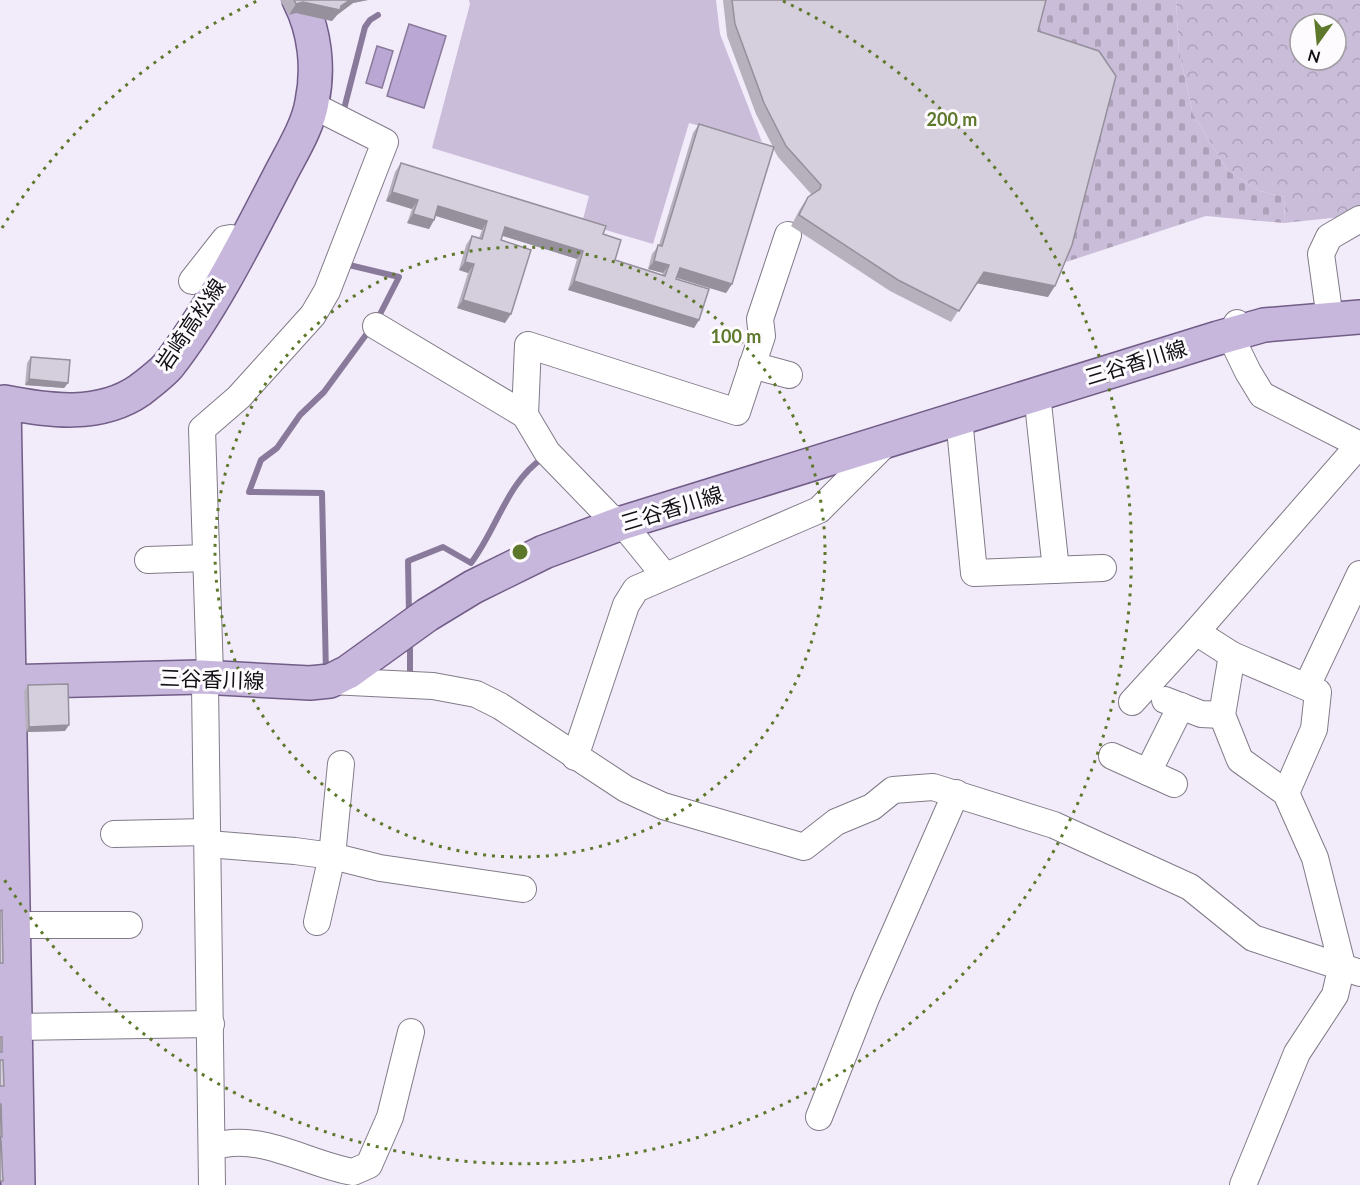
<svg xmlns="http://www.w3.org/2000/svg" width="1360" height="1185" font-family="Lato,'Noto Sans JP',sans-serif">
<defs>
<pattern id="forest-crowns" width="20" height="18" patternUnits="userSpaceOnUse" patternTransform="scale(1.5)"><rect width="20" height="18" fill="#cabdda"/><path d="M2 6a3 3 0 1 1 6 0M12 15a3 3 0 1 1 6 0" fill="none" stroke="#ada1ba"/></pattern>
<pattern id="cemetery-stones" width="16" height="16" patternUnits="userSpaceOnUse" patternTransform="scale(1.5)"><rect width="16" height="16" fill="#cabdda"/><path d="M2 7V4a2 2 0 0 1 4 0v3zM10 15v-3a2 2 0 0 1 4 0v3z" fill="#ada1ba"/></pattern>
</defs>
<rect width="100%" height="100%" fill="#f2ebfa"/>
<polygon fill="#cabdda" points="469,0 716,0 720,34 762,142 689,123 653,244 582,223 589,196 432,148 470,4"/>
<path fill="url(#forest-crowns)" fill-rule="evenodd" d="M1176 0H1360V215L1284 223 1285 197 1260 191 1228 171 1193 114 1179 51ZM1300 24H1336V60H1300Z"/>
<polygon fill="url(#cemetery-stones)" points="1043,0 1176,0 1179,51 1193,114 1228,171 1260,191 1285,197 1284,223 1206,216 1066,262 1110,87 1033,41"/>
<g fill="#bba7d4" stroke="#897a9b" stroke-width="1.5">
<polygon points="409,24 446,36 424,108 387,96"/>
<polygon points="377,46 393,51 382,88 366,83"/>
</g>
<g fill="none" stroke-linecap="round" stroke-linejoin="round">
<g stroke="#897a9b" stroke-width="6">
<polyline points="343,113 365,27 370,20 378,15"/>
<polyline points="345,264 399,277 377,320"/>
<path d="M409 615 408 561 443 547 471 563C497 529 507 482 543 458"/>
<polyline points="410,641 410,678"/>
<polyline points="326,673 322,493 249,492 261,460 277,448 300,415 324,392 371,328"/>
</g>
<defs>
<g id="minor">
<polyline points="192,281 225,239 231,238 245,243"/>
<polyline points="1330,319 1321,254 1329,237 1360,219"/>
<polyline points="1237,323 1230,335 1248,372 1262,395 1360,445"/>
<polyline points="376,326 525,415"/>
<polyline points="752,365 789,375"/>
<polyline points="1037,394 1056,570"/>
<polyline points="959,418 974,573 1103,568"/>
<polyline points="148,560 206,558"/>
<polyline points="665,576 622,523 609,516 547,452 525,415 528,345 737,412 762,336 760,319 788,235"/>
<polyline points="1196,632 1232,655 1318,692 1314,729 1286,793"/>
<polyline points="1232,655 1222,715 1240,760 1286,793 1315,858 1342,965 1335,995 1297,1053 1243,1185"/>
<polyline points="330,681 433,686 476,694 500,706 626,789 663,806 804,847 836,822 872,807 893,790 933,787 1054,825 1190,887 1253,938 1360,973"/>
<polyline points="1307,686 1360,574"/>
<polyline points="1165,700 1201,714 1222,715"/>
<polyline points="1132,702 1196,632 1360,444"/>
<polyline points="1112,756 1174,784"/>
<polyline points="575,757 626,605 636,589 819,510 887,442"/>
<polyline points="1148,772 1181,706"/>
<polyline points="114,834 207,832"/>
<polyline points="208,844 295,851 332,856 380,868 523,889"/>
<polyline points="317,922 332,856 341,764"/>
<polyline points="12,925 129,925"/>
<polyline points="14,1027 211,1024"/>
<polyline points="819,1117 866,998 956,793"/>
<path d="M212 1147C259 1131 307 1164 353 1172L369 1165 390 1117 411 1032"/>
<polyline points="212,1185 205,685 210,674 202,429 239,397 313,315 327,291 385,142 312,105"/>
</g>
<g id="major">
<polyline points="0,682 201,677 310,683 330,681 348,672 427,615 473,587 544,552 622,523 1218,338 1264,325 1360,317"/>
<path d="M18 1185 4 402C49 411 100 418 140 390 149 383 161 374 168 366 211 311 247 239 279 177 290 155 308 127 312 102 319 68 315 31 299 0"/>
</g>
</defs>
<use href="#minor" stroke="#817b88" stroke-width="28"/>
<use href="#major" stroke="#715d87" stroke-width="36"/>
<use href="#minor" stroke="#fff" stroke-width="26"/>
<use href="#major" stroke="#c8b7dc" stroke-width="33"/>
</g>
<g fill="#b7b1be">
<polygon points="280,0 368,0 353,3 337,15 332,21 296,13 289,15"/>
<polygon points="723,0 1046,0 1038,31 1048,297 976,283 951,322 890,291 791,226 800,209 808,197 812,195 778,157 773,148 732,284 726,293 677,278 676,279 699,320 694,328 568,290 577,259 503,236 501,240 505,323 457,308 468,273 459,270 466,245 472,236 479,238 482,230 436,216 434,220 429,229 407,223 412,209 386,201 395,172 401,163 603,234 615,260 662,275 663,273 648,269 652,254 659,245 693,133 699,124 773,147 756,114 727,36"/>
<polygon points="31,357 68,383 64,388 25,385 27,363"/>
<polygon points="28,685 65,731 26,732 24,691"/>
</g>
<g fill="#95909b">
<polygon points="350,0 368,0 353,3 337,15 332,21 296,13 289,15 296,4 303,2 341,6"/>
<polygon points="392,192 418,200 412,209 386,201"/>
<polygon points="438,206 487,221 482,230 433,215"/>
<polygon points="413,214 434,220 429,229 407,223"/>
<polygon points="505,227 583,251 577,259 500,235"/>
<polygon points="654,261 669,265 663,273 648,269"/>
<polygon points="465,262 474,264 468,273 459,270"/>
<polygon points="680,268 732,284 726,293 674,277"/>
<polygon points="984,272 1055,286 1048,297 976,283"/>
<polygon points="574,281 699,320 694,328 568,290"/>
<polygon points="463,300 511,314 505,323 457,308"/>
<polygon points="29,379 68,383 64,388 25,385"/>
<polygon points="69,725 65,731 26,732 29,727"/>
</g>
<g fill="#d5cedd" stroke="#95909b" stroke-width="1.5">
<polygon points="294,0 350,0 341,6 340,10 303,2 296,4"/>
<polygon points="732,0 1046,0 1038,31 1099,51 1116,76 1072,245 1055,286 984,272 959,311 898,280 799,215 808,197 820,189 821,185 786,146 764,103 735,24"/>
<polygon points="699,124 774,147 732,284 680,268 676,279 709,289 699,320 574,281 583,251 505,227 501,240 531,250 511,314 463,300 474,264 465,262 472,236 482,239 487,221 438,206 434,220 413,214 418,200 392,192 401,163 606,226 603,234 621,240 615,260 665,276 669,265 654,261 658,245 662,246"/>
<polygon points="31,357 70,360 68,383 29,379"/>
<polygon points="68,684 69,725 29,727 28,685"/>
<polygon points="2,910 3,963 0,963 0,911"/>
<rect x="0" y="1037" width="2" height="15"/>
<polygon points="0,1060 3,1060 4,1086 0,1086"/>
<polygon points="0,1104 1,1104 2,1137 0,1137"/>
<polygon points="0,1140 1,1140 3,1181 0,1181"/>
</g>
<g fill="none" stroke="#5e782b" stroke-width="3" stroke-dasharray="3 6">
<circle cx="520" cy="552" r="305"/>
<path d="M2 228A611 611 0 0 1 257 1M783 1A611 611 0 1 1 2 876"/>
</g>
<g text-anchor="middle" stroke-width="6" stroke-linejoin="round" paint-order="stroke">
<g font-size="21" fill="#131015" stroke="#fdfbfe">
<text transform="translate(191 325) rotate(-56)" y="7">岩崎高松線</text>
<text transform="translate(1136 363) rotate(-17)" y="7">三谷香川線</text>
<text transform="translate(672 509) rotate(-17)" y="7">三谷香川線</text>
<text transform="translate(212 680) rotate(2)" y="7">三谷香川線</text>
</g>
</g>
<circle cx="520" cy="552" r="9" fill="#5e782b" stroke="#fdfbfe" stroke-width="3"/>
<g font-size="18" text-anchor="middle" font-weight="bold" fill="#5e782b" stroke="#fdfbfe" stroke-width="6" stroke-linejoin="round" paint-order="stroke">
<text x="952" y="126">200 m</text>
<text x="736" y="343">100 m</text>
</g>
<g transform="translate(1318 42) rotate(195)"><circle r="28" fill="#fdfbfe" stroke="#9f9da1" stroke-width="1.5"/>
<path d="M0-4.5L10 22L0 15L-10 22Z" fill="#5e782b"/>
<text y="-9" font-size="16" font-weight="bold" text-anchor="middle" fill="#131015">N</text>
</g>
</svg>
